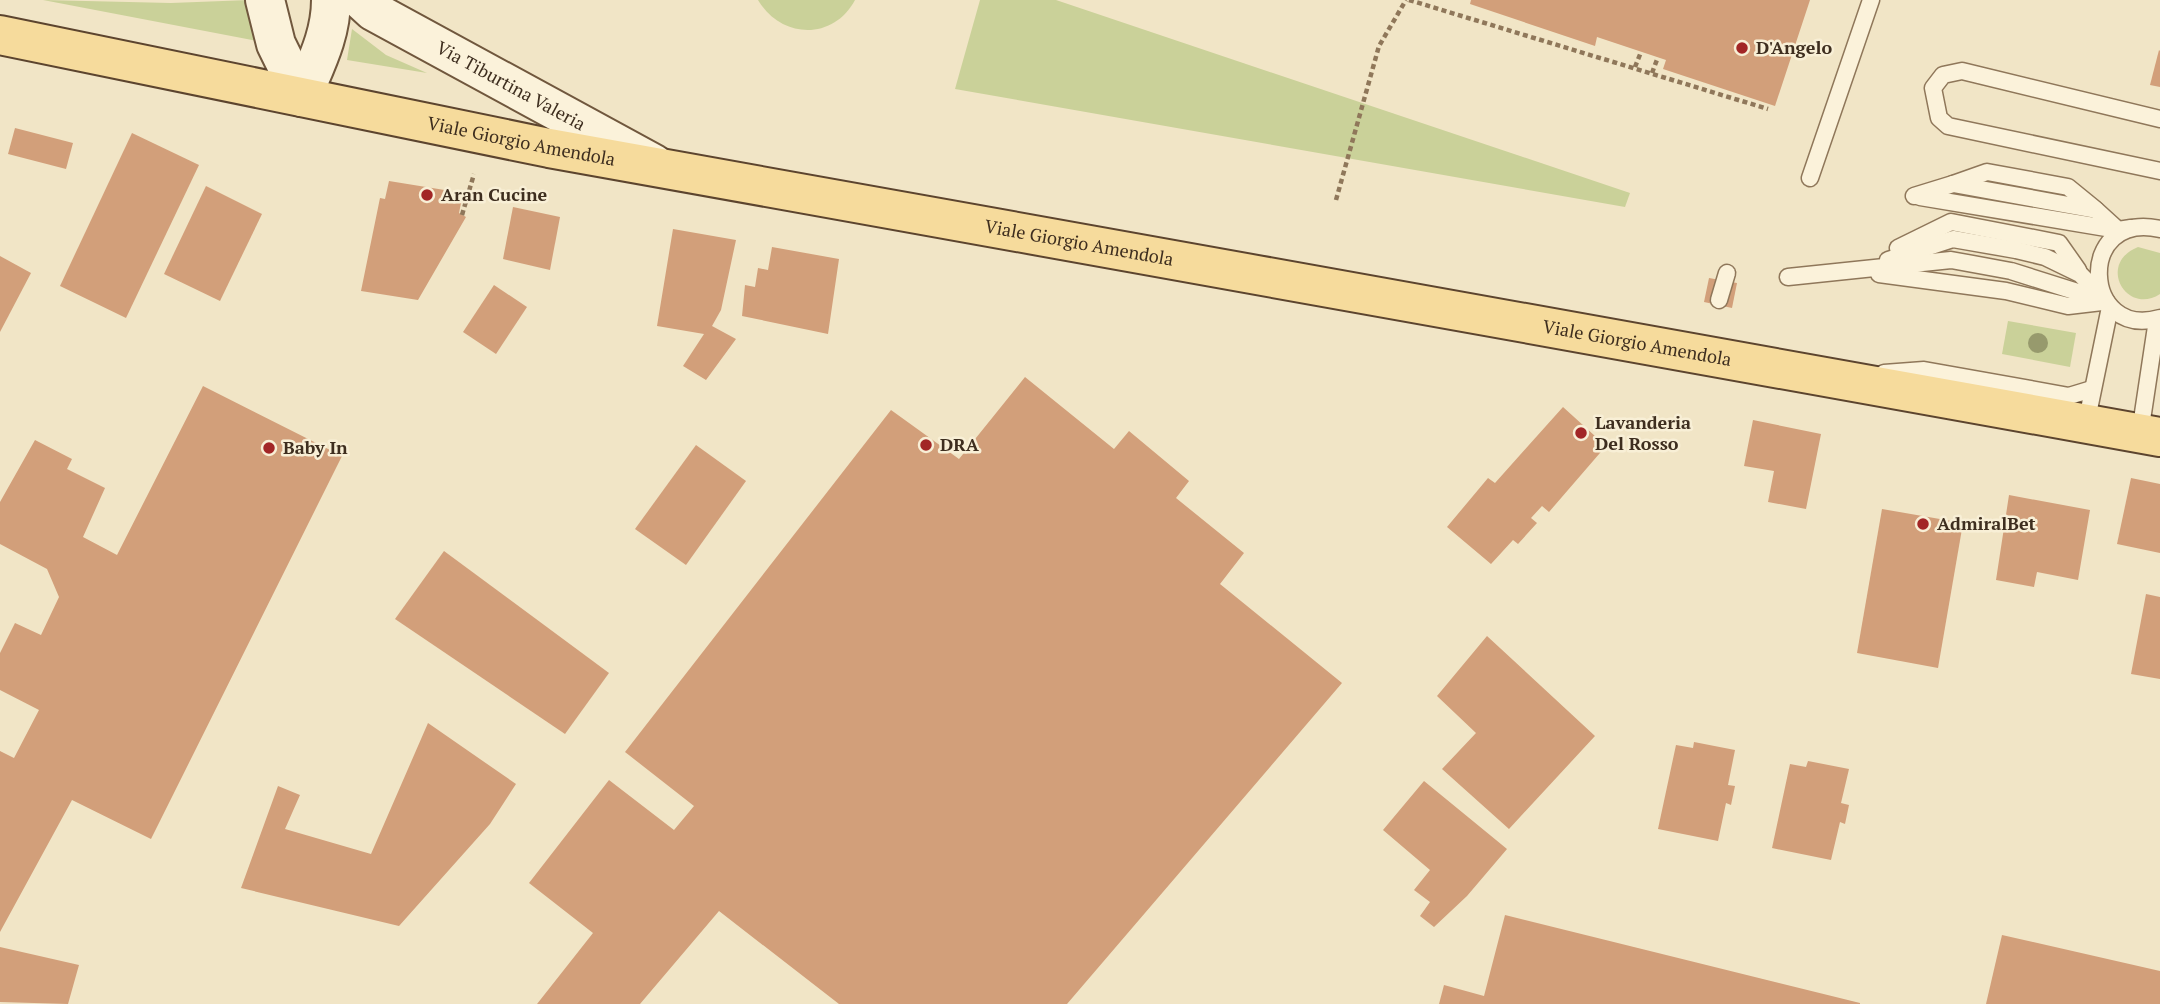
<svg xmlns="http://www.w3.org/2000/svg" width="2160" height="1004" font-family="'PT Serif',serif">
<rect width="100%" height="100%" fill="#f1e5c6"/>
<g fill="#cad199">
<polygon points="43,0 171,3 249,0 262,42"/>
<path d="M758 0H855C833 41 781 39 758 0Z"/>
<polygon points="980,0 1056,0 1630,193 1625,207 955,89"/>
<polygon points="352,29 386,55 427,73 347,60"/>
<path d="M2138 247 2160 253V294C2127 316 2096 264 2138 247Z"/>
<polygon points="2008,321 2076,333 2070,367 2002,354"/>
</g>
<g fill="#d29f7a">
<polygon points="1471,0 1810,0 1775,106 1663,69 1666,60 1597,37 1595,46 1470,4"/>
<polygon points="2159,50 2160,51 2160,87 2150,85"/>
<polygon points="15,128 73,143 66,169 8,154"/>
<polygon points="132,133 199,165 126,318 60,286"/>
<polygon points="389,181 463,193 459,213 466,217 418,300 361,291 380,198 385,199"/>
<polygon points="206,186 262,214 220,301 164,274"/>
<polygon points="513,207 560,217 550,270 503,259"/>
<polygon points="673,229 736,240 721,310 712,326 736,339 706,380 683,366 704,334 657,326"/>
<polygon points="772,247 839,259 828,334 742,316 745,285 755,287 758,268 768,270"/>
<polygon points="0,256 31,273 0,332"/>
<polygon points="1709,278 1737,283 1732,308 1704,302"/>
<polygon points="494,285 527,307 496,354 463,332"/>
<polygon points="1025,377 1114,449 1129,431 1189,481 1176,498 1244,553 1220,584 1342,683 1067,1004 839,1004 719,911 640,1004 537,1004 593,933 529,883 609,780 674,830 694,806 625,752 891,410 959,459"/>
<polygon points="203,386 342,456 151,839 72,800 0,932 0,751 14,758 39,710 0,690 0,653 15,623 41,635 59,597 47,569 0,544 0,502 35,440 72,459 67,469 105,488 83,537 117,555"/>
<polygon points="1563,407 1606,446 1549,512 1542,506 1531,518 1537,523 1518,544 1513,540 1491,564 1447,527 1488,478 1495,483"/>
<polygon points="1753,420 1821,434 1806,509 1768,502 1774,471 1744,466"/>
<polygon points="696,445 746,481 686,565 635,529"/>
<polygon points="2131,478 2160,484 2160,553 2117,544"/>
<polygon points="2009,495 2090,510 2078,580 2037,572 2034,587 1996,580"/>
<polygon points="1882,509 1963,523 1938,668 1857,653"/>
<polygon points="444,551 609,673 565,734 395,619"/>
<polygon points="2146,594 2160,597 2160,679 2131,674"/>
<polygon points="1487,636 1595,736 1509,829 1442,769 1476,733 1437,696"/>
<polygon points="428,723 516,784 490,824 399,926 241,888 278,786 300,795 285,829 371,854"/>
<polygon points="1694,742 1735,750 1728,785 1735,786 1731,805 1726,803 1718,841 1658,829 1676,745 1693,748"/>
<polygon points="1808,761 1849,769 1841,803 1849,805 1845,824 1840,822 1831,860 1772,848 1790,764 1806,767"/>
<polygon points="1424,781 1507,849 1467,896 1434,927 1420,916 1430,902 1414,890 1430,870 1383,830"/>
<polygon points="1505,915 1860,1003 1860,1004 1439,1004 1444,985 1484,996"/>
<polygon points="2002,935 2160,971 2160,1004 1986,1004"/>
<polygon points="0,947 79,965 68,1004 0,1002"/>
</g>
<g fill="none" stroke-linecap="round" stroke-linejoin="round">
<defs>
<g id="lane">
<polyline points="2160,119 1962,71 1943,75 1933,88 1939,118 1948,126 2160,171"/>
<polyline points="1810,178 1871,0"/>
<polyline points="1953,184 1987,172 2068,187 2095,209"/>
<polyline points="1914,196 1953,184 2096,210 2118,230 2131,228"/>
<polyline points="1920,197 2118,230"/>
<path d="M2160 229C2075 210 2082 341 2160 318"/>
<polyline points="1898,248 1951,222 2059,243 2078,270"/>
<polyline points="1888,260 1953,239 2016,250 2045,257 2080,274 2105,300"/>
<polyline points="1879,274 2006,291 2068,306 2102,302"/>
<polyline points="1788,277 1951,260 2011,271 2106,301"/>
<polyline points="1719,300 1727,273"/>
<polyline points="1884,373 1924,370 2069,396 2092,389"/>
<polyline points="2086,424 2110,307"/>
<polyline points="2140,433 2157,320"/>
</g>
<g id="secondary">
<polyline points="265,0 276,44 302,97"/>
<path id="s1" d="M361 0 373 11 654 164"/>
<path d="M302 97C315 65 331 36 331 0"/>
</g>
<g id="primary">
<path id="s2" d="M0 35 549 148 2160 437"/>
</g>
</defs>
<use href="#lane" stroke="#8f775a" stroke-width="19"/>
<use href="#secondary" stroke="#70573d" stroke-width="42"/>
<use href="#primary" stroke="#5c442e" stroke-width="42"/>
<g stroke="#8f775a" stroke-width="4.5" stroke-dasharray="5 3.5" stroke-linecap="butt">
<polyline points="1409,0 1768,109"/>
<polyline points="1635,67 1641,52"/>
<polyline points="1652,73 1658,57"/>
<polyline points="1336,200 1379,46 1406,0"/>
<polyline points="462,215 474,174"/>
</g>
<use href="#lane" stroke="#fbf2da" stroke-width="16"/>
<use href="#secondary" stroke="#fbf2da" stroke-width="38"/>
<use href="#primary" stroke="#f6db9c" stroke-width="38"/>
</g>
<circle fill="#979a6d" cx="2038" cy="343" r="10"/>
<g fill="#a22626" stroke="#f8efd6" stroke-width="2.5">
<circle cx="1742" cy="48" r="7"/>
<circle cx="427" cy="195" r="7"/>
<circle cx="1581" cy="433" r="7"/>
<circle cx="926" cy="445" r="7"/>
<circle cx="269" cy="448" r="7"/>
<circle cx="1923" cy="524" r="7"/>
</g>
<g text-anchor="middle" stroke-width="5" stroke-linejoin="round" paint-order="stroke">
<g font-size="18" font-weight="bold" fill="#3e2e1f" stroke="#f8efd6" text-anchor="start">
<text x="1756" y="54">D'Angelo</text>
<text x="441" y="201">Aran Cucine</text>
<text x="1595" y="429">Lavanderia<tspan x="1595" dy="21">Del Rosso</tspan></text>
<text x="940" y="451">DRA</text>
<text x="283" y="454">Baby In</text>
<text x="1937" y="530">AdmiralBet</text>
</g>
<g font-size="18" fill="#3e2e1f" stroke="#f8efd6">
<text dy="6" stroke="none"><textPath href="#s1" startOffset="173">Via Tiburtina Valeria</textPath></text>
<text dy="6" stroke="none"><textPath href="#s2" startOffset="532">Viale Giorgio Amendola</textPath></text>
<text dy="6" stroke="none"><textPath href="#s2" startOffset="1099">Viale Giorgio Amendola</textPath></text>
<text dy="6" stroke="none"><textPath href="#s2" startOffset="1666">Viale Giorgio Amendola</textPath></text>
</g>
</g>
</svg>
